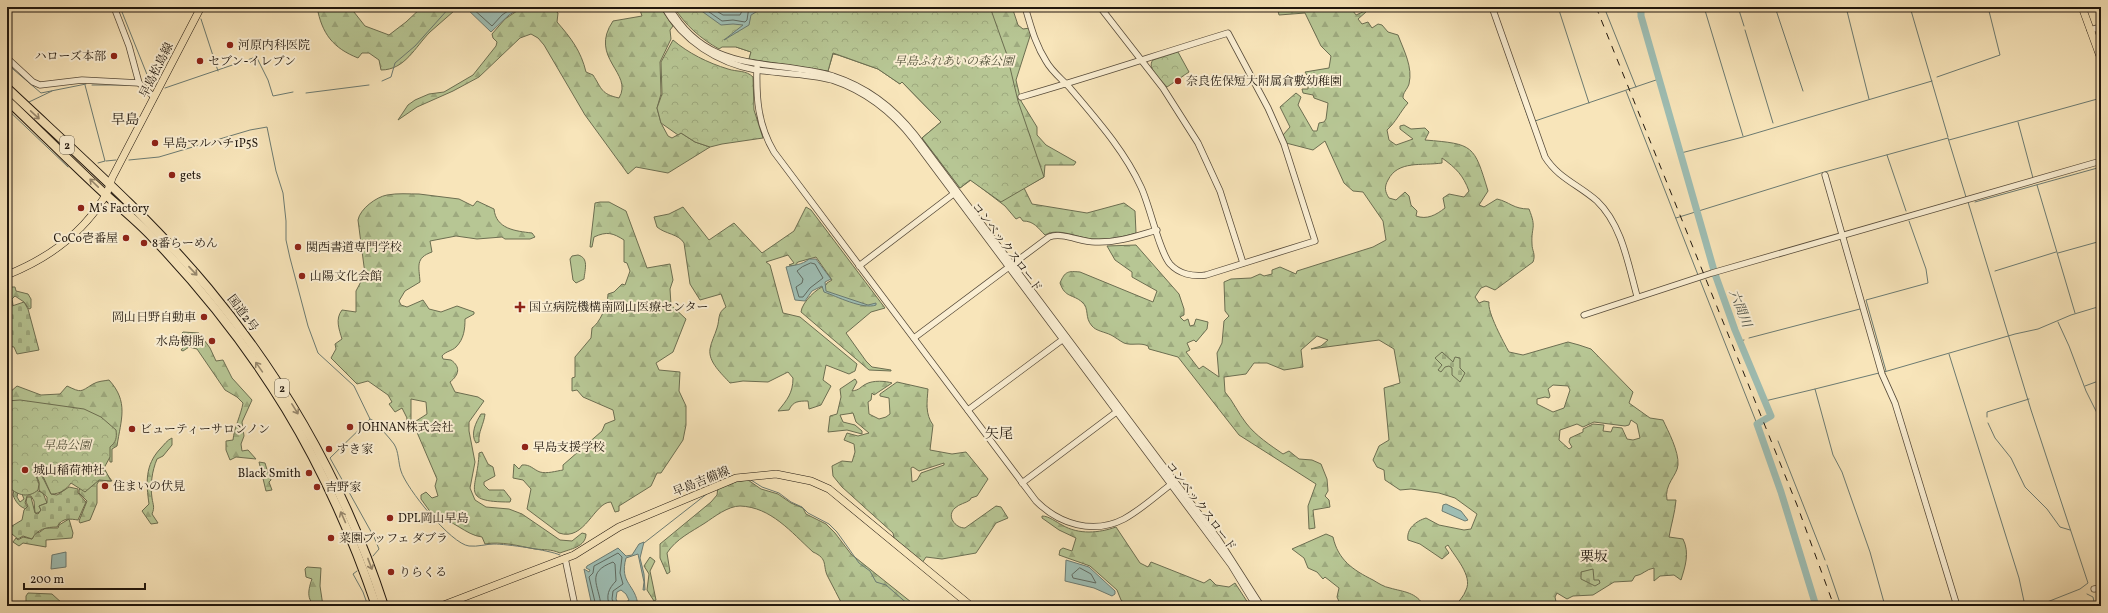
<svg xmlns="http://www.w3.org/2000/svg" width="2108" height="613" font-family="Vollkorn,'Noto Serif JP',serif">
<defs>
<pattern id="forest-firs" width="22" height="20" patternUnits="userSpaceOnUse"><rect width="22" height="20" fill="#b7c694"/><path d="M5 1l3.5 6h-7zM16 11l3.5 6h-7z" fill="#9da97e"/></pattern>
<pattern id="cemetery-stones" width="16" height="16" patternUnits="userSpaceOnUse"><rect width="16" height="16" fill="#b7c694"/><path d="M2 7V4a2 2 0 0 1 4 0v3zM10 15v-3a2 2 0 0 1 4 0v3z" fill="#9da97e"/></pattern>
<pattern id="park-crowns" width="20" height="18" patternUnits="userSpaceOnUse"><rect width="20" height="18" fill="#b7c694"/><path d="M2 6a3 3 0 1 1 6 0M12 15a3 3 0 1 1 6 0" fill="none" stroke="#9da97e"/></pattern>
</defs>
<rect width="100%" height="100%" fill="#f8e5ba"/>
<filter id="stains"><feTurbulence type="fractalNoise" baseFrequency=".005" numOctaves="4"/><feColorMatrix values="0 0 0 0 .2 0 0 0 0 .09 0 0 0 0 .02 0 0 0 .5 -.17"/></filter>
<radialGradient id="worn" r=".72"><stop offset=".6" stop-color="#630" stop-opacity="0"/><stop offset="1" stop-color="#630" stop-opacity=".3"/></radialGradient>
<path fill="#b7c694" stroke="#6c6e51" d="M578 255C589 258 585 269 584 279L576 283 573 280 570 259 572 256Z"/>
<g fill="url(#forest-firs)" stroke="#6c6e51" fill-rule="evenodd">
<path d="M317 7H350L365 26 389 35 406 22 422 7H455L454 11C446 18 438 25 430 32 415 47 405 70 381 70L379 60 369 53H362L358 58C333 48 322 34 317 7Z"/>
<path d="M523 7C534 7 550 4 558 13L557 22C571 38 581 51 586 72L593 75C602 89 601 94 619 98 634 73 588 58 613 21L642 16 639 7H660L673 26 670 30 671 39 660 62 661 94 657 108 661 123 668 136 672 138 681 133 695 142 710 147 668 173 636 167 628 174 585 115 544 45 538 38 531 34 520 38 479 77 453 91 417 107 398 120 408 105 415 100 429 94 444 92 473 75 496 46 497 42 493 38 492 34 505 19Z"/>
<path d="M812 7H1012L1018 25 1023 29 1030 28 1031 33 1016 80 1021 101 1037 127V135L1046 145 1076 162 1074 165H1045L1044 177 1024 188 1032 204 1087 213 1124 203 1135 211 1136 233C1122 237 1108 240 1093 239 1078 238 1058 227 1045 235 1038 228 1034 221 1023 221L1020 217 1016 219 1005 206 971 180 960 188 922 138 941 122 902 82 900 84 878 69 838 55 833 54 828 71 749 59 751 52 736 47Z"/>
<path d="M1277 7H1350L1356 15 1365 11 1366 12 1358 19 1362 24 1368 22 1372 28 1378 24 1382 25 1388 32 1398 35C1404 51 1413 67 1409 84 1407 90 1403 92 1403 98L1408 103C1400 112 1396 122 1387 130L1389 140 1396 145 1413 139 1400 129V126L1404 125 1411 129 1425 128 1429 132 1425 140C1474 144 1474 145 1488 191L1479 205 1484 207 1497 199C1510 202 1513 209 1529 209 1537 229 1531 226 1532 244 1532 251 1536 254 1533 262L1495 290 1486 286 1481 288 1475 297 1479 303 1484 301 1489 302C1487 312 1504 343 1509 352L1523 355 1568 342 1579 345 1591 349 1633 392 1629 403 1650 418 1663 420C1668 431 1679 451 1678 465 1677 476 1664 484 1667 500H1676C1675 513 1671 525 1669 537L1683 539C1690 553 1685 567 1681 580L1674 575 1660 576 1654 581V568C1646 569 1643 575 1635 576L1632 581 1614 582 1593 595 1573 596 1567 599 1557 593 1555 597 1557 606H1455C1459 601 1464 596 1466 590 1473 576 1455 557 1448 545L1445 547 1449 553 1442 559 1420 544 1408 540C1406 529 1416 521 1426 518L1439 525 1464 530 1471 529 1477 514 1455 498 1439 493 1411 489 1400 490 1385 480 1384 470 1377 467 1373 460 1379 446 1389 440 1384 388 1400 383 1394 349 1379 340 1311 349 1321 346 1328 340 1317 336 1301 350 1303 367 1284 370 1267 363H1254L1246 374 1224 377 1225 392C1233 401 1238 413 1246 423 1256 436 1270 445 1283 454L1289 451 1299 459 1312 460 1321 464 1327 479 1328 491 1325 496 1329 500 1330 507 1313 510 1315 528 1309 529 1308 506 1316 484 1239 435 1178 357 1149 349 1148 346C1140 342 1132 346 1124 343 1120 341 1115 337 1111 335 1105 332 1096 331 1092 326 1084 317 1090 309 1082 302 1073 294 1065 298 1060 283 1065 271 1068 271 1080 272L1153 302 1157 291 1132 277V272L1115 260 1107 246 1136 245 1179 294 1184 309V315L1180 317 1184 321 1188 319 1190 326 1194 325 1196 319 1208 322 1207 329 1196 342 1194 340 1187 343 1190 350 1186 352 1199 369 1203 366 1219 377 1217 353 1222 343 1224 321 1229 316 1225 311 1224 282 1231 279 1251 278 1260 274 1264 276 1272 274V270L1280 267 1296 274 1297 271 1373 247 1386 240 1383 221 1363 192 1353 191 1344 183 1325 141 1313 150 1286 143 1283 135 1290 127 1280 107 1296 93 1301 97 1298 105 1313 131H1317L1319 123 1324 122 1326 119 1328 103 1314 98 1313 95 1303 93 1302 89H1308V86L1313 84 1337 85 1338 78 1307 75 1305 72 1329 68 1331 56 1321 46 1305 13 1279 15ZM1442 158C1456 168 1463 175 1469 191L1464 197 1449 194 1443 198 1445 208C1436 215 1427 220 1416 216L1417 211 1411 205 1409 196 1405 192 1396 200 1389 198C1385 192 1384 187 1388 180 1398 160 1422 166 1442 163ZM1553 385 1568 386 1570 390 1564 408 1553 412 1537 404V399L1545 397 1549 398 1550 396 1548 389ZM1631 420 1637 424 1640 438 1633 440 1627 439 1622 428 1613 427 1611 432 1603 431 1604 425 1593 424 1583 429V432L1570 438 1569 442 1572 447 1569 449 1559 440 1560 430 1577 424 1583 427 1594 422 1625 426 1629 425Z"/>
<path d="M419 194 459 199 473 206 477 201 494 209C496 229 515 231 532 233L535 237 530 239H505L502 237 477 239 456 236 430 241 432 252C415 258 419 266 420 282L405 291 399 301 401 305 407 307 423 300 429 309 441 312 457 306 474 312V314L465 319C465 329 464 339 456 347 452 351 446 351 442 356L443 359 451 360C461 367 459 375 450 382L455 392 478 397 484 401 469 422V431L475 462 470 488 475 500 486 507 509 509 522 514 560 540 572 541 582 533 586 534C586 547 570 549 560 553 551 549 544 550 535 549 519 546 501 541 485 544L482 537C465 535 454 519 434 517L421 499V495L426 492 432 498 438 496 435 486 437 479 413 423 427 414 426 402 411 399V420L406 421 407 418 402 408 395 412 389 404 392 402 388 395 368 381 357 384 331 358 336 349 335 344 342 339C339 329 335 319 342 310L356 312V291L365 274 358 220C360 209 376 197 387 195 397 193 409 194 419 194Z"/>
<path d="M600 202H609L626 211 647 268 670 264 673 280 670 289 671 305 686 319 673 352 656 363 659 370 680 372 679 391 686 406V425L683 440 661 473H657L651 486 619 506V511L615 512 611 502C594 502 585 542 559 533L527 509 531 489 523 480 513 478 514 464 519 469 522 465C530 464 534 470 540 472 547 474 556 471 563 470V465L602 431 605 424 615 420 613 410 583 397 577 390 572 391V378L575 377V357L591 338 592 328C599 324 608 305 608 294L614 292 622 284 625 285 630 271 627 263 624 262V240C613 233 607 231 594 237L592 247H590L595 203Z"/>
<path d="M683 207 709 240 734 223 762 253 794 231 806 207 811 210 885 308 871 312 846 333 866 361 872 367 891 370V371L869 370 801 312C802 302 817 288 826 285L827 283 832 280 816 257 798 262 795 266 789 265 794 263 788 255 766 262 770 265 783 313 800 317 857 364 855 371 849 374 826 365 823 380 831 386 821 405 809 409 808 401C799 401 793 401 789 410L778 411C787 400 793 393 793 378L788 372 768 382 743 381 730 383C722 374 708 362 710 349 711 342 715 335 717 328 720 319 717 313 726 307L721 294 700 300 690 284 684 243C679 234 665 234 657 227L654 217 669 214Z"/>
<polygon points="7,287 15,287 16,291 28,294 31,299 31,308 29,309 24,302 15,296 12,299 13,305 8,303"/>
<path d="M183 332 199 333 210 348 216 361 223 360 232 378 252 400 242 422 244 436 241 444 242 451 248 450 256 459 236 457 230 460 226 450V441L233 440C234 428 241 415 243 403L237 397 225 390 197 349 189 347 183 351 181 350 187 343 181 334Z"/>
<path d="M855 379 857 382 852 391C860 390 860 387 866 384 873 380 886 381 892 383L874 395 872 393 871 400 868 402 869 414 879 419 886 417 890 414 889 398 880 396V394L897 382 928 389C927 402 925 414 933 425L930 450 952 454 966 452 988 479 977 496 971 498 970 500C966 503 959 504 955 508 946 516 955 528 965 528L996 506 1001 507 1008 518 996 523 976 553 942 559 926 557 922 563 894 538 893 533 842 487 833 476 832 466 842 461 852 462 855 452 854 444 844 440 847 433 858 436 869 433 856 422 853 413 840 415 843 422 855 425 862 431V434L847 430 828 432 830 416 837 414 841 397 840 389ZM944 463V465L921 473 917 480 912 482 911 468 913 467 919 471Z"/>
<path d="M109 380C129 402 121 419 117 446L112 449V462H110L109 449 7 403 9 393 17 386 41 395 60 394 67 386C82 393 80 392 93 384 98 381 104 381 109 380Z"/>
<path d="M481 414H485C484 424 478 432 479 442L476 443C470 434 476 422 481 414Z"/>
<path d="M172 438V445L163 456 157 459C152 471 150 485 152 498 153 505 155 507 152 514L158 523 151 524 142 511 149 504C146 483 145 465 160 449 164 445 167 440 172 438Z"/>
<path d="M482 452 488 464 493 467 495 476 484 482V485L489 490H504L511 499 510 502C458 502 478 489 479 453Z"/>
<path d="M7 457 42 473 35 476 36 490 43 493 47 503 39 506 41 510 38 513H35L34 501 31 496H27L25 503 28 507 27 509C20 508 15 501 13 495L14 490 18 492 17 497 20 502 24 499Z"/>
<polygon points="259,462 265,463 268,473 274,471 269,474 271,480 269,482 272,490 266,491"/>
<polygon points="103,469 112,481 99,481 97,484 97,503 90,520 80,523 79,521 87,501 79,493 79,490"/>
<path d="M748 480 761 489 778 494 791 503 803 508 806 514 826 524 835 533 851 554 916 606H843C838 596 833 587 828 577 822 566 829 559 813 552 791 532 771 507 740 506 728 506 714 517 705 523 691 532 676 539 667 553L670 572 667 574 660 558V544L711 502 717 495 718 487 733 482Z"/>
<path d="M1042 516C1049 516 1056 522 1062 525 1079 535 1099 533 1116 527L1140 563 1148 567 1151 562 1204 583 1210 579 1216 585 1229 587 1235 583 1250 606H1128L1121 600 1117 590 1090 566 1059 555 1060 550 1063 548 1072 551 1076 538 1059 530 1042 518Z"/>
<polygon points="69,519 73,533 72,538 46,540 46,547 23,543 19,546 13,542 16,538 18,540 23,537 32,539 35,533 40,532 45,528 58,528 59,525"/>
<path d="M1326 534 1333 537C1338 560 1353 570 1373 580 1378 583 1384 587 1390 588 1404 592 1416 592 1424 606H1341L1337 597 1339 588 1325 577 1323 579 1317 572 1308 568 1304 558 1292 549Z"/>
<polygon points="650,557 655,561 650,571 656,600 654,601 647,590 649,574 644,566"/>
<path d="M307 567 321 568 320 586 323 606C306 606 307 592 312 579L306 577 305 569Z"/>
<polygon points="28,593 52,594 63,604 76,603 78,606 36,606 33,604 31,606 26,606 26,596"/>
</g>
<g fill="url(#cemetery-stones)" stroke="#6c6e51">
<polygon points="24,302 28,309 39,350 17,354 14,347 7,346 7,303 12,306"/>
<polygon points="1442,352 1453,362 1455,357 1460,358 1460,368 1465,373 1460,382 1452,375 1452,368 1449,366 1445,367 1441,372 1438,370 1442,365 1435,358"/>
<path d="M41 474 51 494 57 495 69 487 78 489V493L86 502 78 520C71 519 62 517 57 527 47 527 37 529 32 539L23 536 18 539 12 534 10 535 7 529 22 520 24 510 28 506 26 502 27 497H31L35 513 38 514 41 510 39 506 47 503V497L39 490V482L37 477Z"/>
<polygon points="1593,569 1594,580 1599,580 1600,583 1595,586 1581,579 1581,572"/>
</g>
<g fill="url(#park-crowns)" stroke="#6c6e51">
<path d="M674 7H990L1007 55 1018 101 1044 177 1001 202 970 180 960 188 922 138 941 122 902 82 900 84 878 69 833 53 828 71 749 59 751 52 736 47H722L719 49C701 39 685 25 674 7Z"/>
<path d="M673 40C688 53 708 63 728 69 737 72 746 70 753 77L754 110 763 138 722 144 710 147 695 142 681 133 678 135 661 123 657 108 662 94 661 62Z"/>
<path d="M1178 52 1189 72 1167 87C1161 80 1146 68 1153 60Z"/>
<path d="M20 400 84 409 101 417 116 430C117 438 116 442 110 447V457L104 468 111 481 99 480 85 492 71 483C66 490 60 494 51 494L42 474 36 476 39 484 38 490C29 498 18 496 9 487L7 489V401Z"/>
</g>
<g fill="#9ebeb4" stroke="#6c7b72" fill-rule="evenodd">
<polygon points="465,7 522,7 509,15 491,32"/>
<polygon points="696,7 720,9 752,7 756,12 751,15 749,25 724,40 743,25 733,24 721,25"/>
<path d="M809 259H816L831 279 825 282 826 291 868 305 876 303V305C863 310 836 296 824 292L822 286 812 291 805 301 795 300 786 267C794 265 802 265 809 259Z"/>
<polygon points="1446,504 1461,511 1468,520 1465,521 1442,511 1443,505"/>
<path d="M644 542 640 558 644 574 645 590H643L644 582 638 554 626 558C619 584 636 584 638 606H592L584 569 589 572 590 570 586 568 587 566 618 548 626 556 632 555 639 544ZM621 590 626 594 629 600 622 605H619L616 599 617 592Z"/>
<polygon points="66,552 66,567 51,569 52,555"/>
<polygon points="1066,560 1089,567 1115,591 1115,594 1112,596 1094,588 1065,581"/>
</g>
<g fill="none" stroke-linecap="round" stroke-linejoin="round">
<g stroke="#5f6a61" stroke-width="1">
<polyline points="471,7 492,26 502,15 514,7"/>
<polyline points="702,7 722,21 733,20 745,22 747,20 749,7"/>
<polyline points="710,7 723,15 740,15 744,7"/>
<polygon points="811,263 815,264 823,278 810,288 803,297 799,297 796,287 802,283 803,279 797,271 802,267"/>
<polygon points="1080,568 1091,574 1096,583 1073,578 1072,575"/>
<polyline points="596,606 589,577 593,573 594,566 618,553 622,557 620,573 623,584 613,591 612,599 615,606"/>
<path d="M601 606C599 584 585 573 613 562L615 564 616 581C609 588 605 596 610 606"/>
</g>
<g stroke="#6c7b72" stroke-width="1">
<polyline points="120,7 150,82"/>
<polyline points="1558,7 1589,103"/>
<polyline points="1604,7 1636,87"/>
<polyline points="1634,7 1641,16"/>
<polyline points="1704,7 1743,136"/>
<polyline points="1738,7 1744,26"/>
<polyline points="1775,7 1803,91"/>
<polyline points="1846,7 1869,99"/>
<polyline points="1910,7 1948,137"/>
<polyline points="1491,11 1530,123"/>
<polyline points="201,19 218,71"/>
<polyline points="1745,30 1773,123"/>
<polyline points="256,56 268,80 273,96 293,92"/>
<polyline points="7,64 41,93 86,84"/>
<polyline points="1937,77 2000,55 1988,7"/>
<polyline points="382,81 391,77 395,63 415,46 450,7"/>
<polyline points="85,85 105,161 98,163"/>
<polyline points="92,85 132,85"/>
<polyline points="165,88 253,58"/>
<polyline points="1626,91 1698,275"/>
<polyline points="306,93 369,85"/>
<polyline points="29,102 52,91"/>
<polyline points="7,109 68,167"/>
<polyline points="1535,121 1659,79"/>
<polyline points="2018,122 2033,178"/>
<polyline points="1949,140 2101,98"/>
<polyline points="1681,153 1743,137 1932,81"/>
<polyline points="1887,155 1906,211"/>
<polyline points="129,160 159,157 250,130 267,127 276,171 283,193 286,221 286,240 290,258 308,326 318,353 354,386 370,419 330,458 374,537 379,549 373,556"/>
<polyline points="106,161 116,160"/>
<polyline points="2037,185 2075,313"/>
<polyline points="1968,202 2031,410 2088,583 2080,589 2037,606"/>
<polyline points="1975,202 2101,167"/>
<polyline points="1676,218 1821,173 1948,138 1966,197"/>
<polyline points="2058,253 2101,241"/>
<polyline points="1995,271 2056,252"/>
<polyline points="1700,280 1757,424"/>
<polyline points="2058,322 2069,346 2086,391 2101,421"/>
<polyline points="1749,338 1860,309"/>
<polyline points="1740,341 1744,340"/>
<polyline points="1949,354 2019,578 2025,606"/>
<polyline points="1886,371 1866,300 1928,283 1926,269 1909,221"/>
<polyline points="1884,372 2015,334 2038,329 2071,315 2101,306"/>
<polyline points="2085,386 2101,380"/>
<polyline points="1815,389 1879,373"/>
<polyline points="1765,401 1815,389 1833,455 1842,472 1870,552 1885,606"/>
<polyline points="1987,417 1987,412 2029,399"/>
<path d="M370 419 374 421C380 428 388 436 394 444 399 452 398 462 401 471 406 488 451 544 469 546 478 547 486 544 494 544 506 544 549 550 560 555"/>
<polyline points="1988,423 1995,438 2011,458 2025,487 2047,509 2060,527 2070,530"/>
<polyline points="1778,441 1825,560"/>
<polyline points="720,480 732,476"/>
<polyline points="751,480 762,487 779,493 791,502 802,507 808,513 829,524 837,532 859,563 870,571 876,582 886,585 910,606"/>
<polyline points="644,543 708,493"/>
<polyline points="1827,565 1841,606"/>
<polyline points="357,571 353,574 363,592 368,606"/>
<polyline points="2087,594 2093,597 2095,606"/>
<polyline points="1815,606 1816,606"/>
</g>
<polyline stroke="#9ebeb4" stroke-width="7" points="1641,7 1641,16 1715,274 1735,330 1771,416 1757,424 1781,492 1816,606"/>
<defs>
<g id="minor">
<polyline points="114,7 129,46 139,83 154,97"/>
<path d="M664 7C683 41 718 63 756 70 781 74 807 73 832 80 865 91 893 113 914 140L1231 565 1256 606"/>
<path d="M669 7C708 76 770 58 833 76 867 87 894 108 915 135L1218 539 1261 606"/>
<polyline points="1100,7 1163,88 1198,143 1220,191 1243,263"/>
<path d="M1492 7 1545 157C1558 178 1579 185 1597 201 1622 225 1628 264 1637 296"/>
<polyline points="2090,30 2101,27"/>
<polyline points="7,58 33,82 40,85 82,80 139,83"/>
<path d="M757 67C756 98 758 125 774 152L1036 501C1059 524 1093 535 1124 519 1142 509 1158 494 1174 482"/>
<path d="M1021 97C1091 77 1159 54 1228 33L1268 108 1284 144 1315 241 1206 275C1193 277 1179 274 1170 264 1159 251 1150 206 1141 187 1124 150 1096 119 1070 88 1062 79 1052 72 1046 61 1035 44 1031 26 1025 7"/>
<polyline points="1825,175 1882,374 1895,403 1957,606"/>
<polyline points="859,266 956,192"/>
<polyline points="1584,315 1712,273 2101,161"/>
<path d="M914 338 1049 237C1063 232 1080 242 1095 242 1117 243 1136 236 1157 230"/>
<polyline points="968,410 1066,337"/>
<polyline points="1022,483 1119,410"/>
<polyline points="565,558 575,606"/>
<polyline points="2094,589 2101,588"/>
</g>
<g id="major">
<polyline points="2082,7 2101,59"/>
<path d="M7 275C47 259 81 235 104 198 108 192 110 185 112 178L201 7"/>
<polyline points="441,606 574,555 619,527 736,478 776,474 811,481 829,489 971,606"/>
</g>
<g id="highway">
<path d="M7 88C76 153 148 216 208 288 287 383 346 489 384 606"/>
<path d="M7 100C40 131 72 164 106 195 122 209 138 222 153 238 259 349 327 461 376 606"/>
</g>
</defs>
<use href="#minor" stroke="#564a39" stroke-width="7"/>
<use href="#major" stroke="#20170e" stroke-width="8"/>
<use href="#highway" stroke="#20170e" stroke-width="10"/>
<use href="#minor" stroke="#faeed2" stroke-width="5.5"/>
<use href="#major" stroke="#f8e5ba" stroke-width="7"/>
<use href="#highway" stroke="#f8e5ba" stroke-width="8"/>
<polyline stroke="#20170e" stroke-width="1" stroke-dasharray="7 7" stroke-linecap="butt" points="1596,7 1797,505 1834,606"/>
</g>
<defs><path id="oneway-shaft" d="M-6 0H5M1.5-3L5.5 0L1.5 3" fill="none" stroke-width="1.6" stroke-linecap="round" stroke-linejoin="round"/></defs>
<g stroke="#97886d">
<use href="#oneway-shaft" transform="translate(35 115) rotate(43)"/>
<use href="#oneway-shaft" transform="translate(94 183) rotate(-136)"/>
<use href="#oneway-shaft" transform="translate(193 271) rotate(47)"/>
<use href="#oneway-shaft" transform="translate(259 367) rotate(-125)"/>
<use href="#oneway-shaft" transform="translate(295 409) rotate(58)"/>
<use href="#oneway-shaft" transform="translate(343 517) rotate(-114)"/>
<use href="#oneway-shaft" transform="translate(370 564) rotate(69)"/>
</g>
<g fill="#8f2418" stroke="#faeed2" stroke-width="1.5">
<circle cx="230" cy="45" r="4"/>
<circle cx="114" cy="56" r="4"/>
<circle cx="200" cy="61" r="4"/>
<circle cx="1178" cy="81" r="4"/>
<circle cx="155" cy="143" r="4"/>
<circle cx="172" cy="175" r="4"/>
<circle cx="81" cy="208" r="4"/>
<circle cx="126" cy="238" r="4"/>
<circle cx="144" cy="243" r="4"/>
<circle cx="298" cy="247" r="4"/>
<circle cx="302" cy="276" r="4"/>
<path d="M518 301h4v4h4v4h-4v4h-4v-4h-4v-4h4z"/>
<circle cx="204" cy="317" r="4"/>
<circle cx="212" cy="341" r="4"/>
<circle cx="350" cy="427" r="4"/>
<circle cx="132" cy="429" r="4"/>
<circle cx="525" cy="447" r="4"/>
<circle cx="329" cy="449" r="4"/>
<circle cx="25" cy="470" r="4"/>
<circle cx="309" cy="473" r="4"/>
<circle cx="105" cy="486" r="4"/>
<circle cx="317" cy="487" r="4"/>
<circle cx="390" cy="518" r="4"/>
<circle cx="331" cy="538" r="4"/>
<circle cx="391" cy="572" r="4"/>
</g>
<g text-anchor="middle" stroke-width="4" stroke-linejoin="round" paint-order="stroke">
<g fill="#faeed2" stroke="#615849" stroke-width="1">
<rect x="60" y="136" width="14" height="18" rx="3"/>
<rect x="275" y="379" width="14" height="18" rx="3"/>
</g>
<g font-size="11" font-weight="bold" fill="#20170e">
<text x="67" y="149">2</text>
<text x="282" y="392">2</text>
</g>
<g font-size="12" fill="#20170e" stroke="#faeed2" text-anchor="start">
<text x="238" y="49">河原内科医院</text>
<text x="106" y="60" text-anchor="end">ハローズ本部</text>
<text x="208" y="65">セブン-イレブン</text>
<text x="1186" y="85">奈良佐保短大附属倉敷幼稚園</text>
<text x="163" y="147">早島マルハチ1P5S</text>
<text x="180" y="179">gets</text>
<text x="89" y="212">M's Factory</text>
<text x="118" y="242" text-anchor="end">CoCo壱番屋</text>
<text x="152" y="247">8番らーめん</text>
<text x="306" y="251">関西書道専門学校</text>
<text x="310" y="280">山陽文化会館</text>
<text x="529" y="311">国立病院機構南岡山医療センター</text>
<text x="196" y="321" text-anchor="end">岡山日野自動車</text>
<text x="204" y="345" text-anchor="end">水島樹脂</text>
<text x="358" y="431">JOHNAN株式会社</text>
<text x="140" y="433">ビューティーサロンノン</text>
<text x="533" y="451">早島支援学校</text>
<text x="337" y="453">すき家</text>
<text x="33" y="474">城山稲荷神社</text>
<text x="301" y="477" text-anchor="end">Black Smith</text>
<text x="113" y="490">住まいの伏見</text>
<text x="325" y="491">吉野家</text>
<text x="398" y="522">DPL岡山早島</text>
<text x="339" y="542">菜園ブッフェ ダブラ</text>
<text x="399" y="576">りらくる</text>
</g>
<g font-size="12" font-style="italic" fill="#55543d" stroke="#faeed2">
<text x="954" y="65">早島ふれあいの森公園</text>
<text x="67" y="449">早島公園</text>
</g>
<g font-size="12" fill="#20170e" stroke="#faeed2">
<text transform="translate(156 70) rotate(-63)" y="4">早島松島線</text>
<text transform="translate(1007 247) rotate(53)" y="4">コンベックスロード</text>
<text transform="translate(243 313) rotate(53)" y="4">国道2号</text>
<text transform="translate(701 481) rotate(-22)" y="4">早島吉備線</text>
<text transform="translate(1201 506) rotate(53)" y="4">コンベックスロード</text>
</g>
<g font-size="13" font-style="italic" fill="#4c5148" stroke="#faeed2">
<text transform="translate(1741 308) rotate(68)" y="5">六間川</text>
</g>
<g font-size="14" fill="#20170e" stroke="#faeed2">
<text x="125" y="124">早島</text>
<text x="999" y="438">矢尾</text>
<text x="1594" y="561">栗坂</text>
</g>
</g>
<rect width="2108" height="613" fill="none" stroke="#f8e5ba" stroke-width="24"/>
<rect x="8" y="8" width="2092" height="597" fill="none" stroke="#20170e" stroke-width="2"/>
<rect x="12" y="12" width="2084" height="589" fill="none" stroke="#20170e"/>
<path d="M24 583v6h121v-6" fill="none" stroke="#20170e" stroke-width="2"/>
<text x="30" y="583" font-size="12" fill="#20170e" stroke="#faeed2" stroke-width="3" paint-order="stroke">200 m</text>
<rect width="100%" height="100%" filter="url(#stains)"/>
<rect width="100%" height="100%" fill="url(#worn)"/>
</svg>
